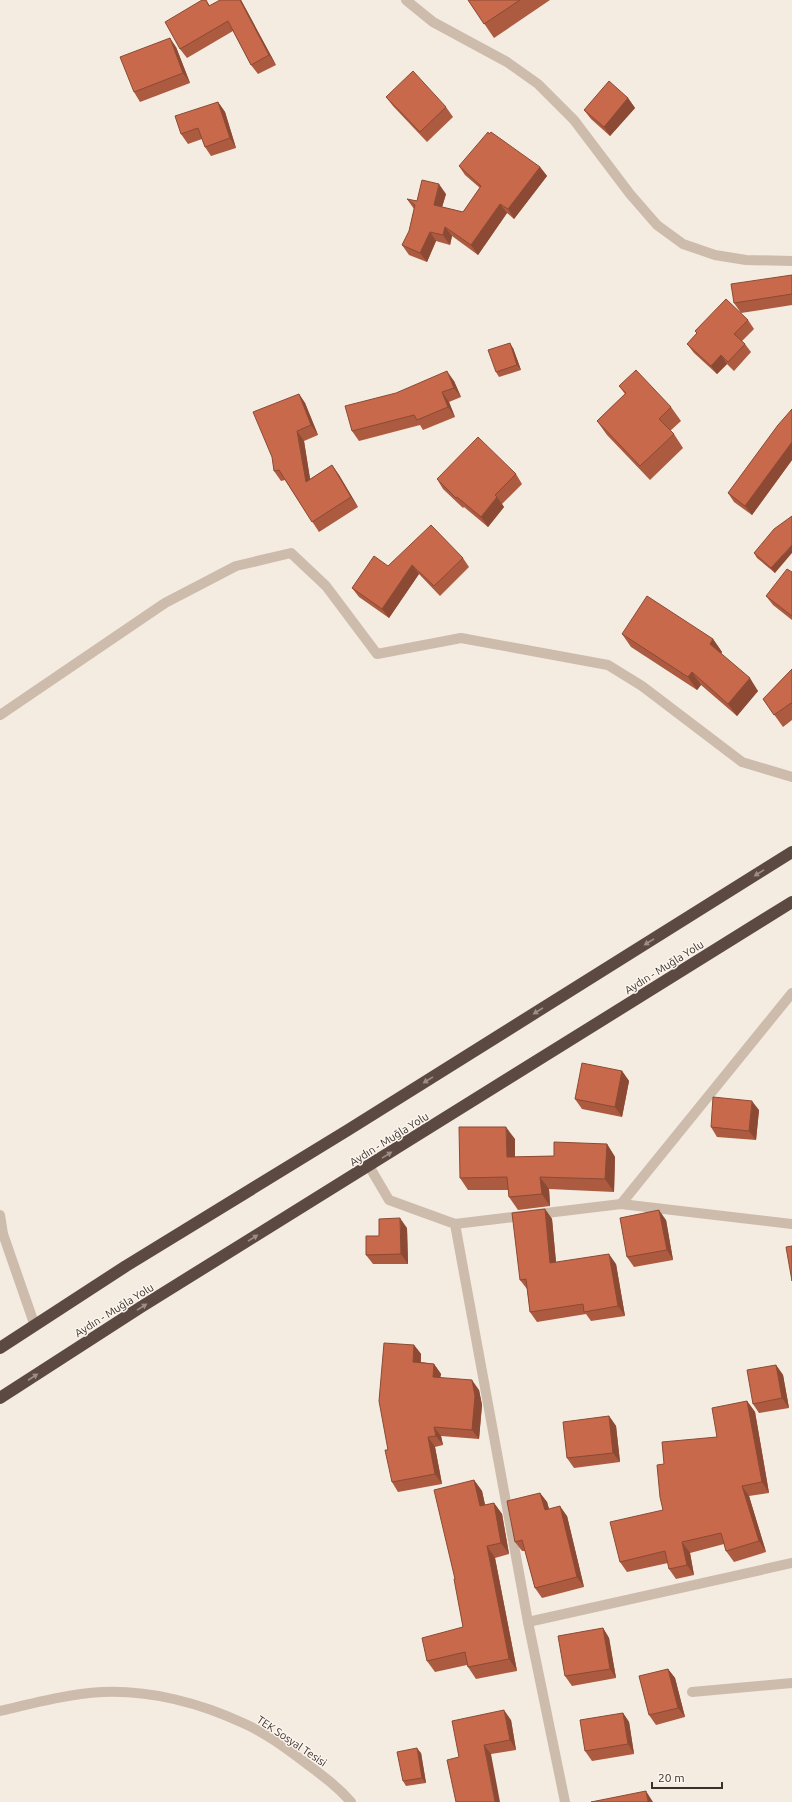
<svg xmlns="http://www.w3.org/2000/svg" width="792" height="1802" font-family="Ubuntu,sans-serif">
<rect width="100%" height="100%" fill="#f4ebe1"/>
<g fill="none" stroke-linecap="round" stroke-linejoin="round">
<g stroke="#cdbbac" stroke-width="10">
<polyline points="406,0 433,22 507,62 538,84 574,120 630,194 657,225 683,244 715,255 746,260 792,261"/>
<polyline points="0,715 165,603 236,566 291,553 326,586 377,654 461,638 608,665 642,686 742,762 792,777"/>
<polyline points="369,1166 389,1200 455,1224 528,1622 565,1802"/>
<polyline points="621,1204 792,993"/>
<polyline points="0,1215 3,1234 35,1326"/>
<polyline points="455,1224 621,1204 792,1224"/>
<polyline points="528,1622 792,1563"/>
<polyline points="692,1692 792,1683"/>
<path d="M0 1711C34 1703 67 1694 102 1692 150 1690 200 1703 243 1723 266 1733 287 1749 307 1764 323 1776 338 1787 351 1802"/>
</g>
<g stroke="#5c4a42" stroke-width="12">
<polyline points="0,1348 126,1266 348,1130 792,852"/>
<polyline points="0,1398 141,1307 792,902"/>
</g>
</g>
<g fill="#ac5a40">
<polygon points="206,0 210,6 220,0 241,0 276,65 258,74 251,65 233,31 187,58 180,49"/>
<polygon points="468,0 550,0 494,38"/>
<polygon points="176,47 190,83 140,102 134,92"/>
<polygon points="386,97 446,107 453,117 427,142 393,106"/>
<polygon points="628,98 635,108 610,136 591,119 584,110"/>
<polygon points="218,102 225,112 236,148 211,156 205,147 202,139 188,144 181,134"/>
<polygon points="459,166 540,167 547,176 514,219 507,213 478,255 452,236 450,245 436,241 427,262 409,255 402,245 409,231 414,209 407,199 417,201 446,194 442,207 463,212 480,188 465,175"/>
<polygon points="792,275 792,305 741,313 734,303"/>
<polygon points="748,320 754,329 742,341 745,344 751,352 734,371 727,364 717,374 694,353 687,344 697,333 695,331"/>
<polygon points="513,348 521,370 499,377 496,372"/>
<polygon points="454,381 461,397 449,402 455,417 423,430 420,425 359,441 352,431"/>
<polygon points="619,386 671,407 681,421 670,431 674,434 683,448 650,480 607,435 597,421 625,394"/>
<polygon points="299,394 305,403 318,435 304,441 310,479 332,465 339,475 358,507 319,532 285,480 281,481 274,471"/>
<polygon points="792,409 792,460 752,515 734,502 728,493"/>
<polygon points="516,474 522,484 502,504 504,507 488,527 464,507 463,508 443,489 437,479"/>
<polygon points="792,516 775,573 757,558 754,553"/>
<polygon points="463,558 469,567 440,596 419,574 389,618 359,597 352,588 388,566"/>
<polygon points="792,572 792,620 773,605 766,596"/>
<polygon points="622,634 713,639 722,652 721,654 758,691 737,716 701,685 697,690 631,647"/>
<polygon points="792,669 792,720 783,727 763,699"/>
<polygon points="622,1071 629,1081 622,1117 582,1109 575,1099"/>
<polygon points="759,1110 756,1140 717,1137 711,1127"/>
<polygon points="515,1139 515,1157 554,1156 607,1144 615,1157 614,1192 549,1189 550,1206 518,1210 509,1197 508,1190 468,1190 460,1178"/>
<polygon points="545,1209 552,1219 556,1262 616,1264 625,1316 591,1321 586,1314 537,1322 530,1312 527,1289 520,1280"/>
<polygon points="666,1220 673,1260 634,1267 627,1257"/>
<polygon points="407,1228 408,1264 373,1264 366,1255 379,1236"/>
<polygon points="414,1345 421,1354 421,1362 434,1364 441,1374 440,1377 479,1390 482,1405 479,1439 441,1436 443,1445 435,1447 442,1484 398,1492 392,1482 388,1450"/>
<polygon points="776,1365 783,1375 789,1408 759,1413 753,1404"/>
<polygon points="747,1401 755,1412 769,1493 749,1496 766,1552 734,1562 726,1551 724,1544 690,1553 694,1575 676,1579 669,1569 668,1563 627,1572 620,1562 663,1510 664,1464 717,1437"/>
<polygon points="609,1416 616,1426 620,1462 574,1468 567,1458"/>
<polygon points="474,1480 482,1491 485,1505 494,1503 502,1514 509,1554 495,1558 517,1671 476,1679 468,1667 467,1665 435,1672 427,1661 463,1627 455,1579"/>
<polygon points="540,1493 547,1502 549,1509 567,1516 584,1587 542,1598 535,1588 525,1551 522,1551 515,1542"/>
<polygon points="603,1628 609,1638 616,1678 572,1686 565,1676"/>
<polygon points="668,1669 675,1678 685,1717 656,1725 649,1715"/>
<polygon points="623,1713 629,1722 634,1754 592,1761 585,1751"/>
<polygon points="511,1720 516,1750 491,1754 459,1757"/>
<polygon points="421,1753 426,1783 406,1786 403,1781"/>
</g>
<g fill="#8c4a34">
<polygon points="240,0 241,0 276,65 269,55"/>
<polygon points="170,38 176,47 190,83 183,73"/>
<polygon points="628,98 635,108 610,136 604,127"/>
<polygon points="218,102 225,112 236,148 230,138"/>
<polygon points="540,167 547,176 514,219 508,209"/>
<polygon points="439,184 446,194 440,214 434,205"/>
<polygon points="500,204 507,213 478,255 471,245"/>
<polygon points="445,227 452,236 450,245 443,235"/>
<polygon points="430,232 436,241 427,262 420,253"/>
<polygon points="510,343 513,348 521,370 517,365"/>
<polygon points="721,355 727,364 717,374 711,366"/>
<polygon points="447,371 454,381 461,397 454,388"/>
<polygon points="442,392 449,402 455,417 448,407"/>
<polygon points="299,394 305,403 318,435 311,425"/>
<polygon points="297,431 304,441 312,491 306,482"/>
<polygon points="792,442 792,460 752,515 745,506"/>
<polygon points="332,465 339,475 358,507 351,497"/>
<polygon points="497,497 504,507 488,527 481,517"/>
<polygon points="792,545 792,553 775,573 771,568"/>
<polygon points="412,565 419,574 389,618 382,609"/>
<polygon points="713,639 722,652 719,657 710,644"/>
<polygon points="692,672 701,685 697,690 688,677"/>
<polygon points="750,678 758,691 737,716 728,704"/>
<polygon points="622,1071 629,1081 622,1117 615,1107"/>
<polygon points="752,1101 759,1110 756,1140 749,1131"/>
<polygon points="506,1127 515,1139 515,1169 507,1157"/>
<polygon points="607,1144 615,1157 614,1192 605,1179"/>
<polygon points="540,1177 549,1189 550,1206 542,1194"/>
<polygon points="545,1209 552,1219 557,1273 550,1263"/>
<polygon points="659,1210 666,1220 673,1260 667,1250"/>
<polygon points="400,1218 407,1228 408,1264 401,1254"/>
<polygon points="609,1254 616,1264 625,1316 618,1306"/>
<polygon points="414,1345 421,1354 420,1371 413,1362"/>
<polygon points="434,1364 441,1374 439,1386 433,1377"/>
<polygon points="776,1365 783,1375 789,1408 782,1398"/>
<polygon points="472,1380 479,1390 482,1405 479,1439 472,1430"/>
<polygon points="747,1401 755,1412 769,1493 762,1482"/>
<polygon points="609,1416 616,1426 620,1462 613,1453"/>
<polygon points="434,1427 441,1436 443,1445 436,1436"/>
<polygon points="428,1437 435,1447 442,1484 435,1474"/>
<polygon points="474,1480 482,1491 488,1518 480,1506"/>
<polygon points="742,1486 749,1496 766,1552 759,1541"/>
<polygon points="540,1493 547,1502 552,1519 545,1510"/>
<polygon points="494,1503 502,1514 509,1554 501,1543"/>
<polygon points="560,1506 567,1516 584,1587 577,1577"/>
<polygon points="682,1542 690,1553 694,1575 687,1565"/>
<polygon points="487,1546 495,1558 517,1671 509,1659"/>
<polygon points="603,1628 609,1638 616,1678 610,1669"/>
<polygon points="668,1669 675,1678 685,1717 678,1708"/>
<polygon points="504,1710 511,1720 516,1750 510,1740"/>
<polygon points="623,1713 629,1722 634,1754 628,1744"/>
<polygon points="484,1745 491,1754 500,1802 495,1802"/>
<polygon points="417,1748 421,1753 426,1783 422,1778"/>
<polygon points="646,1791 653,1802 648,1802"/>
</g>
<g fill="#c8694b" stroke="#8c4a34">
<polygon points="202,0 206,0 209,6 220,0 240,0 269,55 251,65 228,21 180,49 165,22"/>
<polygon points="468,0 520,0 484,24"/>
<polygon points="170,38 183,73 134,92 120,57"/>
<polygon points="413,71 446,107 420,132 386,97"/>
<polygon points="609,81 628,98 604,127 584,110"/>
<polygon points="218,102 230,138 205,147 198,128 181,134 175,116"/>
<polygon points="488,132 489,134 491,132 540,167 508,209 500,204 471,245 445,227 443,235 430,232 420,253 402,245 409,231 415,205 407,199 417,201 422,180 439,184 434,205 463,212 481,186 459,166"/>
<polygon points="792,275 792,294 734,303 731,284"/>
<polygon points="726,299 748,320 734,334 745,344 728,362 721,355 711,366 687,344 697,333 695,331"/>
<polygon points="510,343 517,365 496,372 488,350"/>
<polygon points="636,370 671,407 659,419 674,434 640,466 597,421 626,393 619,386"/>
<polygon points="447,371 454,388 442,392 448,407 417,420 414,415 352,431 345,406 396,393"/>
<polygon points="299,394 311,425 297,431 306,482 332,465 351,497 312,522 279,470 274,471 272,457 253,412"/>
<polygon points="792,409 792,442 745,506 728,493 778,425"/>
<polygon points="478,437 516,474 495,495 497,497 481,517 457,497 456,498 437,479"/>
<polygon points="792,516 792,545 771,568 754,553 774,529"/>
<polygon points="431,525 463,558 434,586 412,565 382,609 352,588 374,556 388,566"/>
<polygon points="787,569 792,572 792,616 766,596"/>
<polygon points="647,596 713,639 710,644 750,678 728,704 692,672 688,677 622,634"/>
<polygon points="792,669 792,704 791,703 774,715 763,699"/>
<polygon points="582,1063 622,1071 615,1107 575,1099"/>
<polygon points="713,1097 752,1101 749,1131 711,1127"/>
<polygon points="459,1127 506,1127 507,1157 554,1156 554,1142 607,1144 605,1179 540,1177 542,1194 509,1197 507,1177 460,1178"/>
<polygon points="545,1209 550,1263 609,1254 618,1306 584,1312 583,1304 530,1312 526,1279 520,1280 512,1213"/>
<polygon points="659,1210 667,1250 627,1257 620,1218"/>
<polygon points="400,1218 401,1254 366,1255 366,1236 379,1236 379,1219"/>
<polygon points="792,1246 792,1281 786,1247"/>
<polygon points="384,1343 414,1345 413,1362 434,1364 433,1377 472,1380 475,1396 472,1430 434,1427 436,1436 428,1437 435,1474 392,1482 385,1450 388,1450 379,1401"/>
<polygon points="776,1365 782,1398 753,1404 747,1370"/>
<polygon points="747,1401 762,1482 742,1486 759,1541 726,1551 721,1533 682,1542 687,1565 669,1569 665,1551 620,1562 610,1522 663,1510 660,1497 657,1465 664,1464 662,1442 717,1437 712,1408"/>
<polygon points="609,1416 613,1453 567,1458 563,1422"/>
<polygon points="474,1480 480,1506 494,1503 501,1543 487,1546 509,1659 468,1667 465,1652 427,1661 422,1638 463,1627 454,1579 455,1579 434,1490"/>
<polygon points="540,1493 545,1510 560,1506 577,1577 535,1588 522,1540 515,1542 507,1501"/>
<polygon points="603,1628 610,1669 565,1676 558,1636"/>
<polygon points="668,1669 678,1708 649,1715 639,1676"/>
<polygon points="504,1710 510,1740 484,1745 495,1802 456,1802 447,1760 459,1757 452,1721"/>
<polygon points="623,1713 628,1744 585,1751 580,1720"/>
<polygon points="417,1748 422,1778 403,1781 397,1752"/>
<polygon points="646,1791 648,1802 591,1802"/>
</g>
<defs><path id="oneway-solid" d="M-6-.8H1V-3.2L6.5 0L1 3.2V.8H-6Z"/></defs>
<g fill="#9c8e87">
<use href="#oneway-solid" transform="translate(759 873) rotate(148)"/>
<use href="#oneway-solid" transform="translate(649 942) rotate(148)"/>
<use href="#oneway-solid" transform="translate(538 1011) rotate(148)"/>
<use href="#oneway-solid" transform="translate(428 1080) rotate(148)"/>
<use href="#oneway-solid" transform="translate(387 1155) rotate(-32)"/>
<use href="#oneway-solid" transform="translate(253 1238) rotate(-32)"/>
<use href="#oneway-solid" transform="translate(142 1307) rotate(-32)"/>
<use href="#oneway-solid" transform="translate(33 1377) rotate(-33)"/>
</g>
<g text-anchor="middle" stroke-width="3" stroke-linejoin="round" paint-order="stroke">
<g font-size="11" fill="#3b302b" stroke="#fbf5ee">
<text transform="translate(664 967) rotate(-32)" y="4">Aydın - Muğla Yolu</text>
<text transform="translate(389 1139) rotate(-32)" y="4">Aydın - Muğla Yolu</text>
<text transform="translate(114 1310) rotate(-32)" y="4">Aydın - Muğla Yolu</text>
<text transform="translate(292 1741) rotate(34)" y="4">TEK Sosyal Tesisi</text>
</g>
</g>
<path d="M652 1782v6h70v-6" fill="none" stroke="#3b302b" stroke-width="2"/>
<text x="658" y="1782" font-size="12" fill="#3b302b" stroke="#fbf5ee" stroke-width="3" paint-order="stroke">20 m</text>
</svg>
